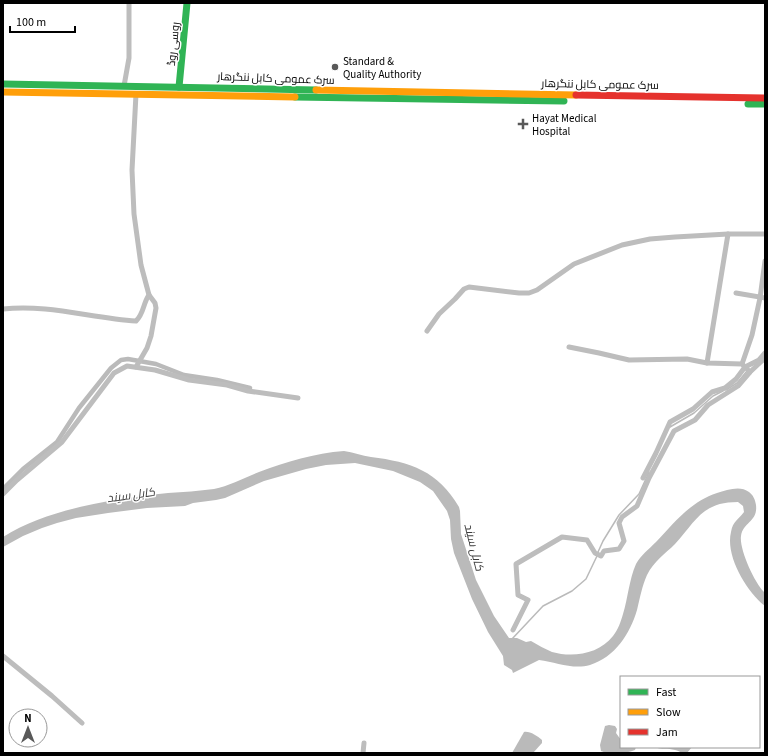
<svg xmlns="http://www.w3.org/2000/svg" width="768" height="756" font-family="'Source Sans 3',Cairo,sans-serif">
<rect width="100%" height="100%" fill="#fff"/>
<g fill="#bababa">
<path d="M344 451C353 452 362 456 371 457 411 462 438 471 459 507L460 511 461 534 476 580 494 616 509 638H517L526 642 531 641C538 645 545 649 552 652 573 658 599 654 613 636 618 630 621 621 623 614 628 598 629 580 636 564 641 555 649 549 656 542 675 522 690 502 717 493 727 490 740 485 749 492 753 495 755 499 756 505 758 522 743 522 741 536 739 549 755 584 765 593V606C747 592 725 556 731 532 733 521 738 520 744 512L743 506 738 502C702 502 696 521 675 544 665 554 654 561 647 575 642 586 640 598 637 610 630 634 615 657 590 665 573 670 556 662 539 660L513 673 512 670 504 665 503 656 488 632 472 599 454 553 451 539 450 520 447 511 433 491 420 482 393 471 355 463 326 465 306 469 264 481 225 498 216 500 193 503 185 506 147 508 108 513 76 518 57 523 42 528 23 536 3 547V537C48 508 116 499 168 493 183 492 199 491 214 489 229 486 244 478 259 472 286 462 315 453 344 451Z"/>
<path d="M609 725 615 726 617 729 616 733 621 740V747H636L635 750C625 754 611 755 601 751L600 745 605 726Z"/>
<path d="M524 732C530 731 537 736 542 740V743L533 753H512Z"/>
<path d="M655 747H692L687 753C679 753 681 751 675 750 668 748 661 750 655 747Z"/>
</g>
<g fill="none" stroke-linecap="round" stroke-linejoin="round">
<g stroke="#bababa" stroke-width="1.5">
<polyline points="726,390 737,383 747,371"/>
<polyline points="670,427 694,413 713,396 723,391"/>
<polyline points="598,552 603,541 619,515 639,494 649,472"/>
<polyline points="512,639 543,606 572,591 586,579 597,556"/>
</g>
<polyline stroke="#bababa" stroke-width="4.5" points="3,489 23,469 57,442 79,408 111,368 121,360 128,359 156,364 184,375 217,380 250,388"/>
<g stroke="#bdbdbd" stroke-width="5">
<polyline points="124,86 129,58 129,3"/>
<polyline points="136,94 132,170 134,214 141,265 149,295 155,303 156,308 151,336 147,348 136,367"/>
<polyline points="736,293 765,298"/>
<path d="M3 309C48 304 91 318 136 321 144 314 143 303 149 295"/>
<polyline points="427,331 439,314 455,299 464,289 469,287 519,293 529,293 537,290 574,264 622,245 650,239 675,237 728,234 765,234"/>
<polyline points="569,347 599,353 629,360 687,359 707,363 742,364 750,372"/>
<polyline points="707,363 728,234"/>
<polyline points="742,364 752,335 760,298 765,261"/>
<polyline points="643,478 656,453 670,422 693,409 712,392 725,388 736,379 745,367 759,360 765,353"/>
<polyline points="3,494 17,480 62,442 114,373 127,366 155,370 189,380 227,385 248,391 298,398"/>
<polyline points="513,630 528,600 518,595 516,564 562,537 587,540 595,553 601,556 604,551 619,549 624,541 619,523 622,517 637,506 649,478 674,431 695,420 708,405 738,386 750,372 765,358"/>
<polyline points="3,656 52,696 82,723"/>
<polyline points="363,753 364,743"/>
</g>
<g stroke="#30b455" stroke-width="7">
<polyline points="3,84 316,90"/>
<polyline points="179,87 187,3"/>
<polyline points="295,97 564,101"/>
<polyline points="748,104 765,104"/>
</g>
<g stroke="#ff9f0a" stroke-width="7">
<polyline points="316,90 576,95"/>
<polyline points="3,92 295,97"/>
</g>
<polyline stroke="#e5322d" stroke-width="7" points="576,95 765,98"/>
</g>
<g fill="#595959" stroke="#fff" stroke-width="1.5">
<circle cx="335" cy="67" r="4"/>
<path d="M521 118h4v4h4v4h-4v4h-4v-4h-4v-4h4z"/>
</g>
<g text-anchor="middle" stroke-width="3" stroke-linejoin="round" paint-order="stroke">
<g font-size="11" fill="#000" stroke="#fff">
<text transform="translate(173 44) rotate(-84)" y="4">روسی روڈ</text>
<text transform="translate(276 78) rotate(2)" y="4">سرک عمومی کابل ننگرهار</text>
<text transform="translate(600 84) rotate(1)" y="4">سرک عمومی کابل ننگرهار</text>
</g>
<g font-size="11" fill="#000" stroke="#fff" text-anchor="start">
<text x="343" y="65">Standard &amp;<tspan x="343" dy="13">Quality Authority</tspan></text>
<text x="532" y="122">Hayat Medical<tspan x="532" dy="13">Hospital</tspan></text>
</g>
<g font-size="12" font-style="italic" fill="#3d3d3d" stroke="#fff">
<text transform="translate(131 495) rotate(-8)" y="4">کابل سيند</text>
<text transform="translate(474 547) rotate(76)" y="4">کابل سيند</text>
</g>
</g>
<rect width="768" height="756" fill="none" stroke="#000000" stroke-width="8"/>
<rect x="620" y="676" width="140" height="72" fill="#ffffff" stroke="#999999"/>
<rect x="628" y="689" width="20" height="6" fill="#30b455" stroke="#999999"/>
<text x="656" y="696" font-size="12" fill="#000000">Fast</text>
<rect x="628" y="709" width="20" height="6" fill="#ff9f0a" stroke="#999999"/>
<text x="656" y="716" font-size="12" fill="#000000">Slow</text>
<rect x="628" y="729" width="20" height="6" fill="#e5322d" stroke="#999999"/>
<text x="656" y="736" font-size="12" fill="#000000">Jam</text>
<g transform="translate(28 728)"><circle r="19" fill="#ffffff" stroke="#999999"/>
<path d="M0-3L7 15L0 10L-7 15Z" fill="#595959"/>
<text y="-6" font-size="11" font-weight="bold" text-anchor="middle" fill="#000000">N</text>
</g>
<path d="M10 26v6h65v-6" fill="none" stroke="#000000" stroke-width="2"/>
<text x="16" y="26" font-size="12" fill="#000000" stroke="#ffffff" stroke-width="3" paint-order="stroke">100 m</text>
</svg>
